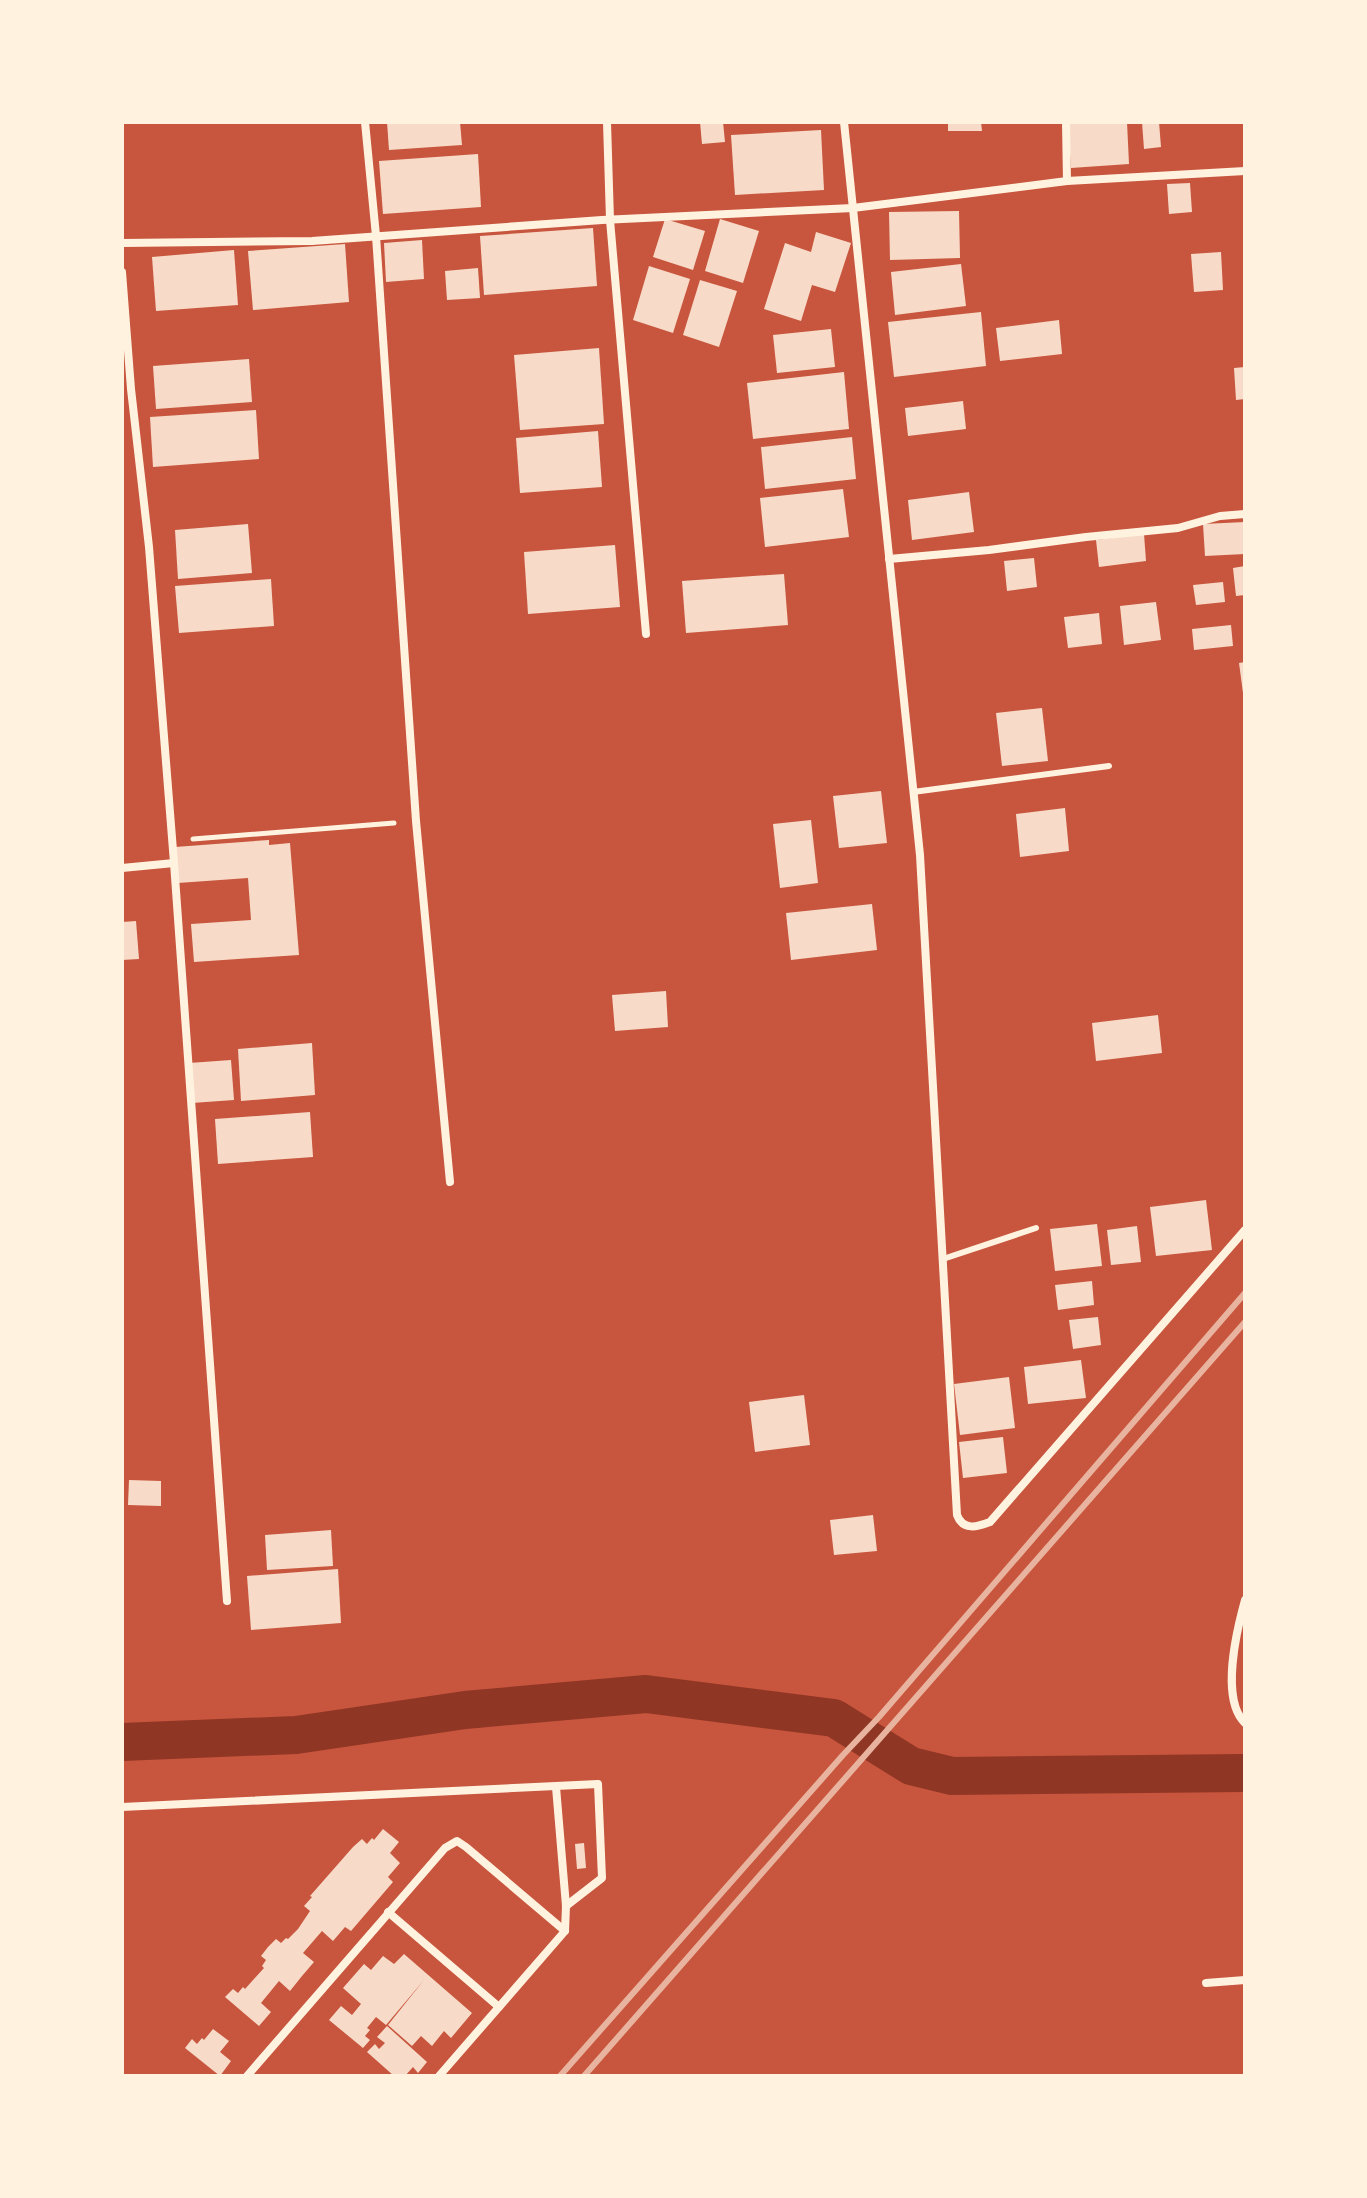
<svg xmlns="http://www.w3.org/2000/svg" width="1367" height="2198" font-family="'Nunito Sans',sans-serif">
<rect width="100%" height="100%" fill="#c8553d"/>
<g fill="none" stroke-linecap="round" stroke-linejoin="round">
<polyline stroke="#8f3625" stroke-width="38" points="122,1742 296,1735 465,1710 646,1694 834,1718 911,1766 952,1776 1245,1773"/>
</g>
<g fill="#f7dbc8">
<polygon points="387,122 460,122 462,145 389,150"/>
<polygon points="700,122 723,122 725,142 702,144"/>
<polygon points="948,122 981,122 982,131 948,131"/>
<polygon points="1068,122 1127,122 1129,164 1071,168"/>
<polygon points="1142,122 1159,122 1161,147 1144,149"/>
<polygon points="821,130 824,190 735,195 731,135"/>
<polygon points="478,154 481,207 383,214 379,161"/>
<polygon points="1190,183 1192,212 1169,214 1167,184"/>
<polygon points="959,211 960,258 890,260 889,212"/>
<polygon points="665,219 705,231 693,270 653,257"/>
<polygon points="720,219 759,231 743,283 705,271"/>
<polygon points="593,228 597,286 484,295 480,236"/>
<polygon points="816,232 851,243 835,292 812,285 801,321 764,309 785,243 811,252"/>
<polygon points="422,240 424,279 386,282 384,243"/>
<polygon points="345,244 349,302 253,310 248,251"/>
<polygon points="234,250 238,305 156,311 152,257"/>
<polygon points="1221,252 1223,290 1194,292 1191,254"/>
<polygon points="961,264 966,306 895,315 891,272"/>
<polygon points="649,266 690,279 673,333 633,320"/>
<polygon points="478,268 480,298 447,300 445,271"/>
<polygon points="700,280 737,291 719,347 683,335"/>
<polygon points="981,312 986,366 894,377 888,322"/>
<polygon points="1059,320 1062,354 1000,361 996,328"/>
<polygon points="831,329 835,367 777,373 773,335"/>
<polygon points="599,348 604,424 520,430 514,355"/>
<polygon points="249,359 252,402 156,409 153,366"/>
<polygon points="1245,367 1245,399 1236,400 1234,368"/>
<polygon points="844,372 849,429 753,439 747,383"/>
<polygon points="963,401 966,429 908,436 905,408"/>
<polygon points="256,410 259,459 153,467 150,417"/>
<polygon points="598,431 602,487 520,493 516,438"/>
<polygon points="852,437 856,479 765,489 761,447"/>
<polygon points="843,489 849,537 765,547 760,498"/>
<polygon points="969,492 974,532 912,540 908,500"/>
<polygon points="1245,522 1245,554 1205,556 1203,524"/>
<polygon points="248,524 252,573 178,579 175,530"/>
<polygon points="1144,534 1146,561 1099,567 1096,540"/>
<polygon points="615,545 620,607 528,614 524,552"/>
<polygon points="1034,558 1037,587 1007,591 1004,561"/>
<polygon points="1245,566 1245,595 1236,596 1233,568"/>
<polygon points="784,574 788,625 686,633 682,581"/>
<polygon points="271,579 274,626 179,633 175,586"/>
<polygon points="1223,582 1225,602 1196,605 1193,585"/>
<polygon points="1156,602 1161,640 1124,645 1120,606"/>
<polygon points="1099,613 1102,644 1068,648 1064,617"/>
<polygon points="1231,625 1233,646 1194,650 1192,629"/>
<polygon points="1245,662 1245,693 1243,693 1239,663"/>
<polygon points="1042,708 1048,761 1002,766 996,713"/>
<polygon points="881,791 887,843 839,848 833,796"/>
<polygon points="1065,808 1069,851 1020,857 1016,814"/>
<polygon points="811,820 818,883 780,888 773,824"/>
<polygon points="269,840 269,845 290,843 299,955 194,962 191,924 251,920 248,878 178,883 175,847"/>
<polygon points="872,904 877,950 791,960 786,913"/>
<polygon points="136,921 139,959 122,960 122,922"/>
<polygon points="666,991 668,1027 615,1031 612,995"/>
<polygon points="1158,1015 1162,1053 1096,1061 1092,1023"/>
<polygon points="312,1043 315,1095 241,1101 238,1049"/>
<polygon points="231,1060 234,1100 192,1103 189,1063"/>
<polygon points="310,1112 313,1157 218,1164 215,1119"/>
<polygon points="1206,1200 1212,1250 1156,1256 1150,1207"/>
<polygon points="1097,1224 1102,1266 1055,1271 1050,1229"/>
<polygon points="1137,1226 1141,1262 1111,1265 1107,1230"/>
<polygon points="1092,1281 1094,1305 1058,1310 1055,1285"/>
<polygon points="1098,1317 1101,1345 1073,1349 1069,1320"/>
<polygon points="1081,1360 1086,1398 1028,1404 1024,1367"/>
<polygon points="1009,1377 1015,1428 960,1435 954,1384"/>
<polygon points="804,1395 810,1445 755,1452 749,1402"/>
<polygon points="1003,1437 1007,1473 963,1478 959,1442"/>
<polygon points="129,1480 161,1481 161,1506 128,1505"/>
<polygon points="873,1515 877,1551 834,1555 830,1520"/>
<polygon points="331,1530 333,1566 267,1570 265,1535"/>
<polygon points="338,1569 341,1623 251,1630 247,1576"/>
<polygon points="383,1829 399,1842 390,1853 400,1863 388,1877 393,1882 351,1931 345,1927 333,1941 322,1931 303,1953 314,1962 302,1976 290,1991 279,1981 261,2003 271,2012 259,2026 225,1997 233,1989 238,1993 243,1987 245,1989 264,1968 262,1966 266,1960 261,1956 268,1947 276,1939 281,1943 286,1938 288,1939 298,1929 310,1911 304,1906 312,1897 310,1896 353,1847 362,1839 367,1844 372,1838 374,1840"/>
<polygon points="584,1843 586,1868 577,1869 575,1844"/>
<polygon points="404,1954 472,2013 451,2038 444,2031 432,2046 421,2036 412,2046 388,2025 424,1980 386,2025 376,2017 367,2028 370,2030 365,2036 370,2040 363,2048 329,2020 341,2006 352,2015 361,2004 343,1988 364,1964 371,1970 383,1956 394,1964"/>
<polygon points="387,2026 427,2062 418,2073 413,2067 405,2076 394,2076 367,2052 375,2044 379,2049 385,2043 377,2037"/>
<polygon points="213,2029 229,2041 220,2052 231,2061 220,2076 185,2048 192,2039 197,2044 202,2038 204,2040"/>
</g>
<g fill="none" stroke-linecap="round" stroke-linejoin="round">
<polyline stroke="#fff3e0" stroke-width="5" points="193,839 394,823"/>
<g stroke="#fff3e0" stroke-width="6">
<polyline points="913,792 1109,766"/>
<polyline points="943,1259 1036,1228"/>
</g>
<g stroke="#fff3e0" stroke-width="8">
<polyline points="365,122 376,236 416,821 450,1182"/>
<polyline points="607,122 610,220 646,634"/>
<path d="M844 122 920 855 957 1515C963 1531 977 1527 990 1522L1245 1230"/>
<polyline points="1066,122 1067,181"/>
<polyline points="122,243 312,241 602,220 853,208 1067,181 1245,171"/>
<polyline points="122,272 131,389 149,547 174,863 227,1601"/>
<polyline points="889,559 989,550 1086,537 1178,528 1220,516 1245,514"/>
<polyline points="122,868 174,863"/>
<path d="M1245 1600C1237 1629 1220 1699 1245 1723"/>
<polyline points="122,1807 598,1784 602,1878 566,1906"/>
<polyline points="388,1912 499,2007"/>
<polyline points="1206,1983 1245,1980"/>
<polyline points="247,2076 445,1848 457,1841 466,1847 565,1931"/>
<polyline points="439,2076 565,1931 566,1906 556,1787"/>
</g>
<g stroke="#e9b49f" stroke-width="6">
<polyline points="560,2076 843,1755 879,1717 1245,1293"/>
<polyline points="584,2076 1245,1322"/>
</g>
</g>
<rect width="1367" height="2198" fill="none" stroke="#fff3e0" stroke-width="248"/>
</svg>
